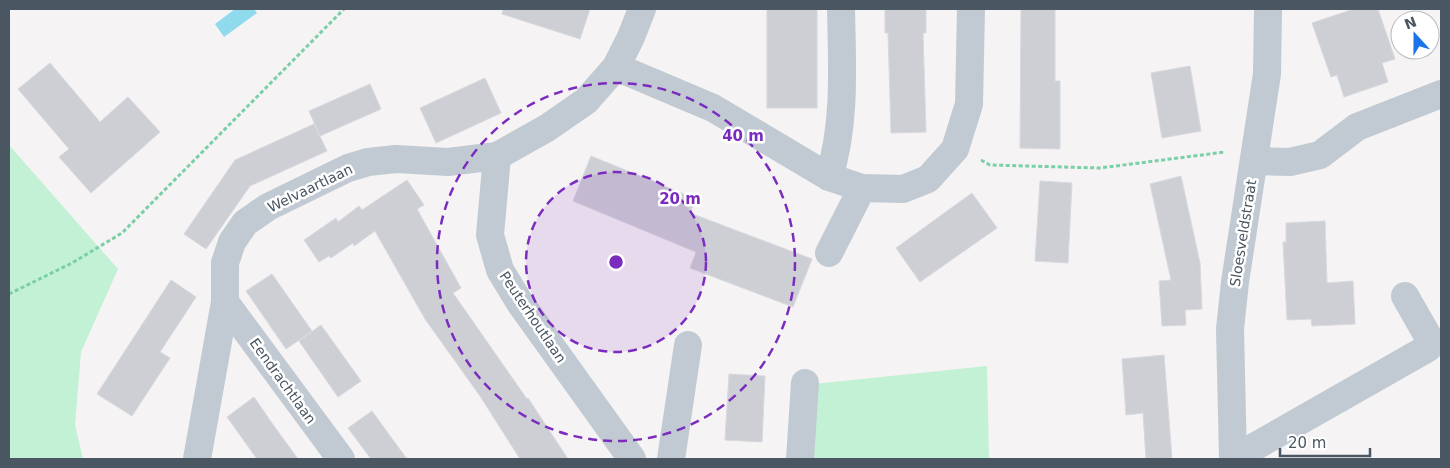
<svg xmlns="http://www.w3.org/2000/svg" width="1450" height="468" font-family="'DejaVu Sans',sans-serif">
<rect width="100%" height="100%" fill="#f5f3f3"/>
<g fill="#c3f1d5">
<polygon points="9,145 118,269 81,352 75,425 83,459 9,459"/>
<polygon points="987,366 989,459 810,459 814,384"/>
</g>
<polygon fill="#90daee" points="235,9 254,9 257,13 224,37 215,24"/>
<g fill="#cdcfd5" stroke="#d7d9de">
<polygon points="503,9 590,9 580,39 502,14"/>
<rect x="767" y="9" width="50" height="99"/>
<polygon points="885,9 926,9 926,33 923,33 926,132 891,133 888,33 885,33"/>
<polygon points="1021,9 1055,9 1055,81 1060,81 1060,149 1020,148"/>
<polygon points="1354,9 1378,9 1395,59 1382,63 1388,82 1344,97 1337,75 1331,77 1312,23"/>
<polygon points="50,63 100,122 128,97 160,132 91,193 59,157 69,149 18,89"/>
<polygon points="1190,66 1201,131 1162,138 1151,73"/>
<polygon points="485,78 501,113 436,143 420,108"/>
<polygon points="370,84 381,109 320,136 309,111"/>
<polygon points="314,124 327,151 250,186 206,249 184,234 235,160"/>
<polygon points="591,156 696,199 690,213 812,259 793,307 690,268 696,252 573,201"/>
<polygon points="1181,176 1200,263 1202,309 1185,310 1186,325 1162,326 1159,281 1171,280 1150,184"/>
<polygon points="407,180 424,205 417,209 461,288 453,293 527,399 528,398 568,459 520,459 480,396 425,319 375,231 354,246 353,243 331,258 329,256 319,262 304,240 336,218 338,222 359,206 362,210"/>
<polygon points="1040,181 1072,183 1068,263 1035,261"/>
<polygon points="972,193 997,228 920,282 896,248"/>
<polygon points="1325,221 1327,283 1353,281 1355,324 1312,326 1311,319 1287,320 1283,242 1286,242 1286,223"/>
<polygon points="272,274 312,331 286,349 246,291"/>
<polygon points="171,280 196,297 160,352 170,358 132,416 97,394"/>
<polygon points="321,325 361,381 338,397 299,341"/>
<polygon points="1164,355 1172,459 1146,459 1143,413 1126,415 1122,359"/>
<polygon points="729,374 765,376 762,442 725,440"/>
<polygon points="254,397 274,426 298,459 257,459 227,417"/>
<polygon points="372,411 393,440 407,459 371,459 348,428"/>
</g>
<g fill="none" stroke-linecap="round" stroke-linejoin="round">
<g stroke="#7ad0a6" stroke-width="3" stroke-dasharray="4 2.5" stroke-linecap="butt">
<polyline points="981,160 990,165 1100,168 1225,152"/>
<polyline points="9,294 72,263 122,233 344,9"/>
</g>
<g stroke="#c1cad2" stroke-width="28">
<polyline points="616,67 713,108 829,177 862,188 903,189 928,179 955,149 969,104 971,9"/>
<polyline points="497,156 490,235 500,270 520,303 632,459"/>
<polyline points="1254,161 1290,162 1320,155 1357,127 1441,94"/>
<path d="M829 177C846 123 842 65 841 9"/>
<polyline points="829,253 862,188"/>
<polyline points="225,302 341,459"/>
<polyline points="197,459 225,302 225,263 232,242 245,223 268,207 348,168 368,162 396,159 448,162 497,156 547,128 586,101 616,67 631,37 642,9"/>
<polyline points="671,459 688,345"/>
<polyline points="800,459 805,383"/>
<polyline points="1233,459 1230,329 1235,282 1267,74 1268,9"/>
<polyline points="1233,459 1428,348 1429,338 1405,296"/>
</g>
</g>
<circle cx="616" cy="262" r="90" fill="#7b2cbf" fill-opacity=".12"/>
<g fill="none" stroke="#7b2cbf" stroke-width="2.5" stroke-dasharray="9 6">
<circle cx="616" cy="262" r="90"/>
<circle cx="616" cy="262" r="179"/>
</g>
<g text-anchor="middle" stroke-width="5" stroke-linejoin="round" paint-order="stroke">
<g font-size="14" fill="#4a5661" stroke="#fff">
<text transform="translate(310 188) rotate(-26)" y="5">Welvaartlaan</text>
<text transform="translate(1243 233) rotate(-81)" y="5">Sloesveldstraat</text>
<text transform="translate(533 317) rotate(56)" y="5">Peuterhoutlaan</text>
<text transform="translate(283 381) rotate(54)" y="5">Eendrachtlaan</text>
</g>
</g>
<circle cx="616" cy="262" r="8" fill="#7b2cbf" stroke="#fff" stroke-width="2.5"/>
<g font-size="15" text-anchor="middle" font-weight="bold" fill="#7b2cbf" stroke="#fff" stroke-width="5" stroke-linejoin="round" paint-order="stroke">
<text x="743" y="141">40 m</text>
<text x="680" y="204">20 m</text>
</g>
<rect width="1450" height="468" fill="none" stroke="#4a5661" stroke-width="20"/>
<g transform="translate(1415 35) rotate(339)"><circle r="24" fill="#ffffff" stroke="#b7bbc0"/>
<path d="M0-4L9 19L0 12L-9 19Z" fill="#1a73e8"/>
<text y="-8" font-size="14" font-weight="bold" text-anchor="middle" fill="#4a5661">N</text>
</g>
<path d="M1280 448v8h90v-8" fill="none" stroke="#4a5661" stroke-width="2.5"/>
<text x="1288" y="448" font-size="15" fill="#4a5661" stroke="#ffffff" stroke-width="4" paint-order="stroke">20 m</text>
</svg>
